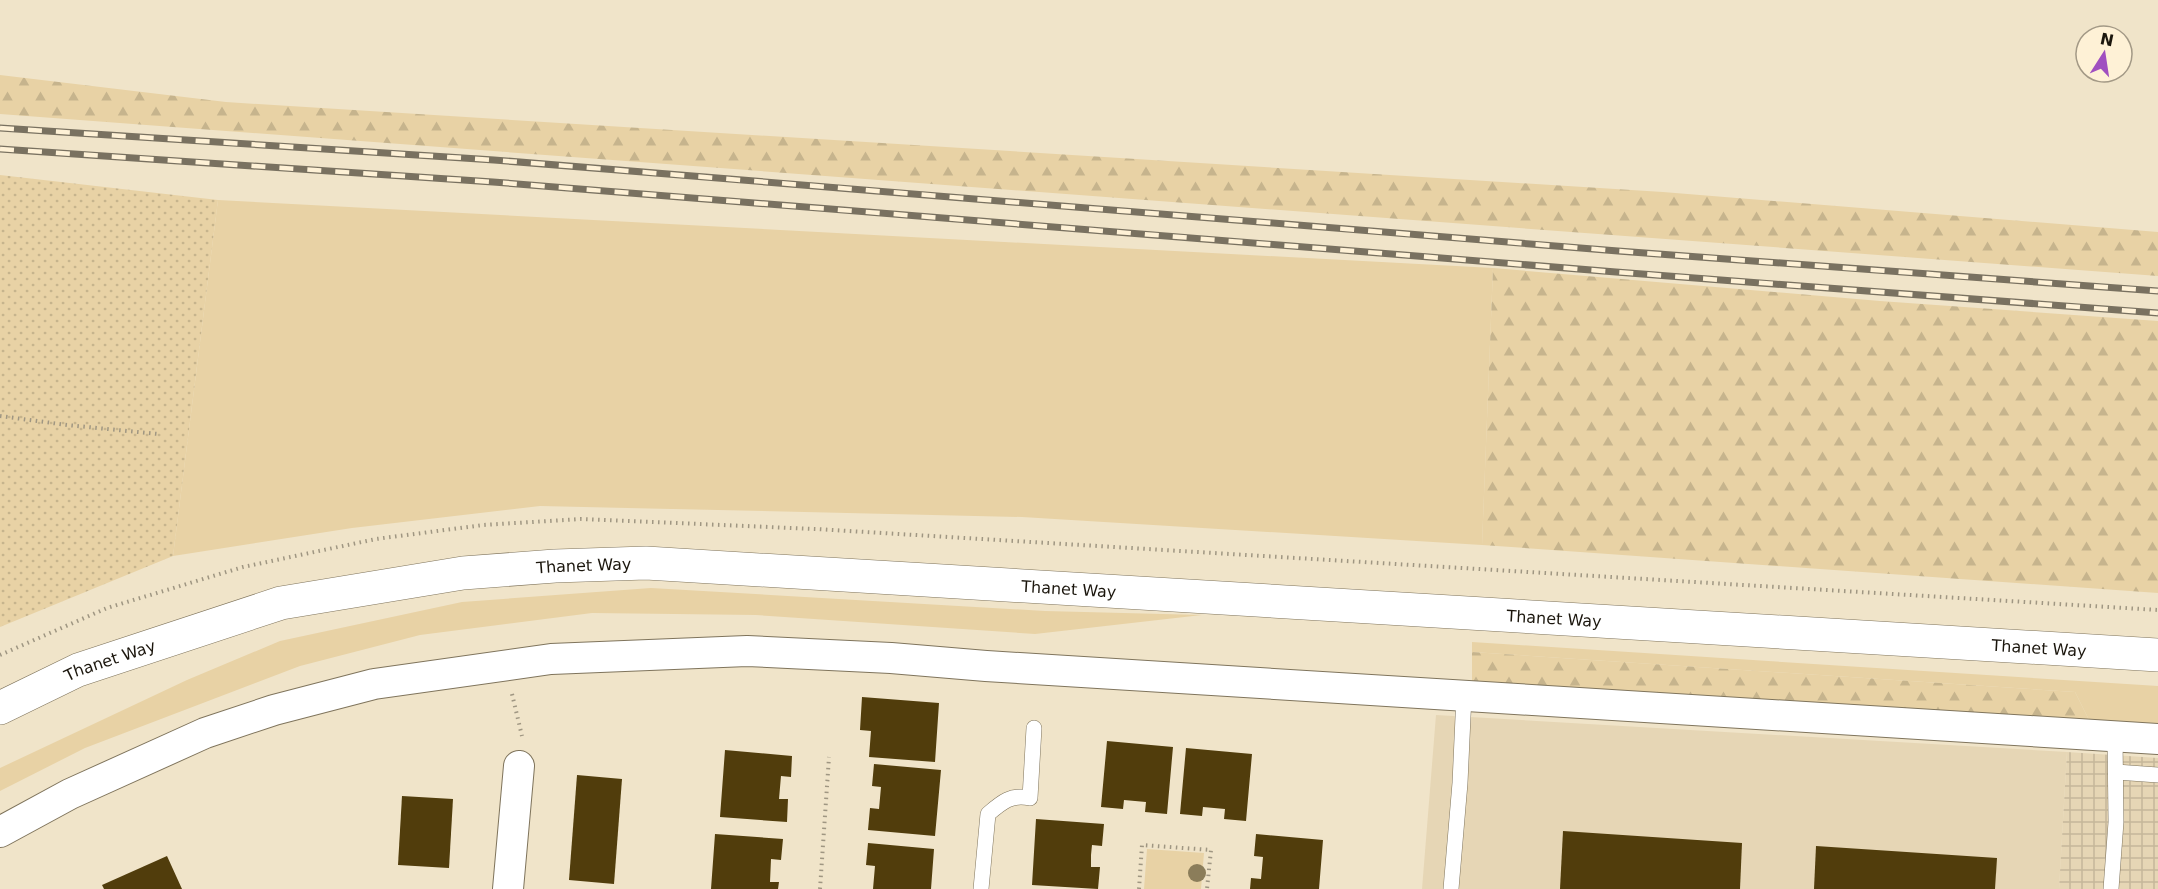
<svg xmlns="http://www.w3.org/2000/svg" width="2158" height="889" font-family="'DejaVu Sans',sans-serif">
<defs>
<pattern id="industrial-grid" width="8" height="8" patternUnits="userSpaceOnUse" patternTransform="scale(1.5)"><rect width="8" height="8" fill="#e6d6b5"/><path d="M0 4h8M4 0v8" fill="none" stroke="#c5b79a"/></pattern>
<pattern id="forest-firs" width="22" height="20" patternUnits="userSpaceOnUse" patternTransform="scale(1.5)"><rect width="22" height="20" fill="#e8d2a5"/><path d="M5 1l3.5 6h-7zM16 11l3.5 6h-7z" fill="#c6b48d"/></pattern>
<pattern id="garden-dots" width="8" height="8" patternUnits="userSpaceOnUse" patternTransform="scale(1.5)"><rect width="8" height="8" fill="#e8d2a5"/><path d="M2 2h.1M6 6h.1" fill="none" stroke="#c6b48d" stroke-width="1.8" stroke-linecap="round"/></pattern>
</defs>
<rect width="100%" height="100%" fill="#f0e4c9"/>
<polygon fill="#e6d6b5" points="1436,715 2067,752 2059,889 1422,889"/>
<polygon fill="url(#industrial-grid)" points="2067,752 2158,758 2158,889 2059,889"/>
<g fill="#e8d2a5">
<polygon points="218,200 1493,268 1482,545 1022,517 540,506 352,528 173,556"/>
<polygon points="651,588 1045,611 1202,615 1035,634 756,615 592,613 420,635 300,666 85,748 0,791 0,768 187,680 280,641 462,602"/>
<polygon points="1472,642 2158,686 2158,732 2093,728 2075,692 1472,652"/>
<polygon points="1147,849 1204,853 1201,889 1144,889"/>
</g>
<g fill="url(#forest-firs)">
<polygon points="0,75 226,102 1663,192 2158,232 2158,276 0,114"/>
<polygon points="1493,268 1880,301 2158,321 2158,593 1482,545"/>
<polygon points="1472,652 2075,692 2093,728 1472,691"/>
</g>
<polygon fill="url(#garden-dots)" points="0,175 218,200 173,556 0,627"/>
<g fill="#513d0c">
<polygon points="862,697 939,703 935,762 869,757 871,731 860,730"/>
<polygon points="1107,741 1173,747 1167,814 1145,812 1146,802 1124,800 1123,809 1101,807"/>
<polygon points="1186,748 1252,754 1246,821 1224,819 1225,809 1203,807 1202,816 1180,814"/>
<polygon points="725,750 792,756 791,777 781,776 779,799 788,799 787,822 720,817"/>
<polygon points="874,764 941,770 935,836 868,830 870,808 879,809 881,787 872,786"/>
<polygon points="577,775 622,779 614,884 569,880"/>
<polygon points="402,796 453,799 449,868 398,865"/>
<polygon points="1036,819 1104,824 1102,846 1092,845 1091,855 1091,867 1100,867 1098,889 1032,885"/>
<polygon points="1563,831 1742,843 1740,889 1560,889"/>
<polygon points="715,834 783,839 781,860 771,859 770,882 779,882 778,889 711,889"/>
<polygon points="1256,834 1323,840 1319,889 1250,889 1251,878 1261,879 1263,857 1254,856"/>
<polygon points="868,843 934,849 931,889 873,889 875,866 866,865"/>
<polygon points="1816,846 1997,858 1995,889 1814,889"/>
<polygon points="167,856 182,889 104,889 102,885"/>
</g>
<g fill="none" stroke-linecap="round" stroke-linejoin="round">
<defs>
<g id="lane">
<polyline points="2116,772 2158,775"/>
<path d="M981 889 988 814C1002 802 1011 794 1030 798L1034 728"/>
<polyline points="1451,889 1460,783 1464,695"/>
<polyline points="2111,889 2116,822 2115,738"/>
</g>
<g id="street">
<polyline points="0,832 70,794 205,733 274,710 374,684 551,659 747,651 891,658 986,666 2158,739"/>
<polyline points="508,889 519,766"/>
</g>
<g id="primary">
<path id="s1" d="M0 708 78 670 281 603 463 573 555 566 646 563 2158 655"/>
</g>
</defs>
<use href="#lane" stroke="#7f745c" stroke-width="16"/>
<use href="#street" stroke="#7f745c" stroke-width="32"/>
<use href="#primary" stroke="#7f745c" stroke-width="34"/>
<g stroke="#9f9682" stroke-width="4" stroke-dasharray="1.5 4.5" stroke-linecap="butt">
<polyline points="0,416 67,425 158,434"/>
<polyline points="0,655 107,608 243,567 376,539 483,525 581,519 816,529 2158,610"/>
<polyline points="512,694 522,736"/>
<polyline points="820,889 829,757"/>
<polyline points="1139,889 1142,845 1211,850 1207,889"/>
</g>
<use href="#lane" stroke="#fff" stroke-width="15"/>
<use href="#street" stroke="#fff" stroke-width="30"/>
<use href="#primary" stroke="#fff" stroke-width="33"/>
<defs>
<g id="rail">
<polyline points="0,128 494,160 1618,251 2158,291"/>
<polyline points="0,149 493,182 1616,272 2158,313"/>
</g>
</defs>
<use href="#rail" stroke="#797160" stroke-width="7"/>
<use href="#rail" stroke="#fef1d6" stroke-width="4.5" stroke-dasharray="14" stroke-linecap="butt"/>
</g>
<circle fill="#8b7d5a" cx="1197" cy="873" r="9"/>
<g text-anchor="middle" stroke-width="6" stroke-linejoin="round" paint-order="stroke">
<g font-size="16" fill="#1b160d" stroke="#fef1d6">
<text dy="6" stroke="none"><textPath href="#s1" startOffset="606">Thanet Way</textPath></text>
<text dy="6" stroke="none"><textPath href="#s1" startOffset="1092">Thanet Way</textPath></text>
<text dy="6" stroke="none"><textPath href="#s1" startOffset="1578">Thanet Way</textPath></text>
<text dy="6" stroke="none"><textPath href="#s1" startOffset="2064">Thanet Way</textPath></text>
<text dy="6" stroke="none"><textPath href="#s1" startOffset="120">Thanet Way</textPath></text>
</g>
</g>
<g transform="translate(2104 54) rotate(12)"><circle r="28" fill="#fef1d6" stroke="#a39986" stroke-width="1.5"/>
<path d="M0-4.5L10 22L0 15L-10 22Z" fill="#a04fc0"/>
<text y="-9" font-size="16" font-weight="bold" text-anchor="middle" fill="#1b160d">N</text>
</g>
</svg>
